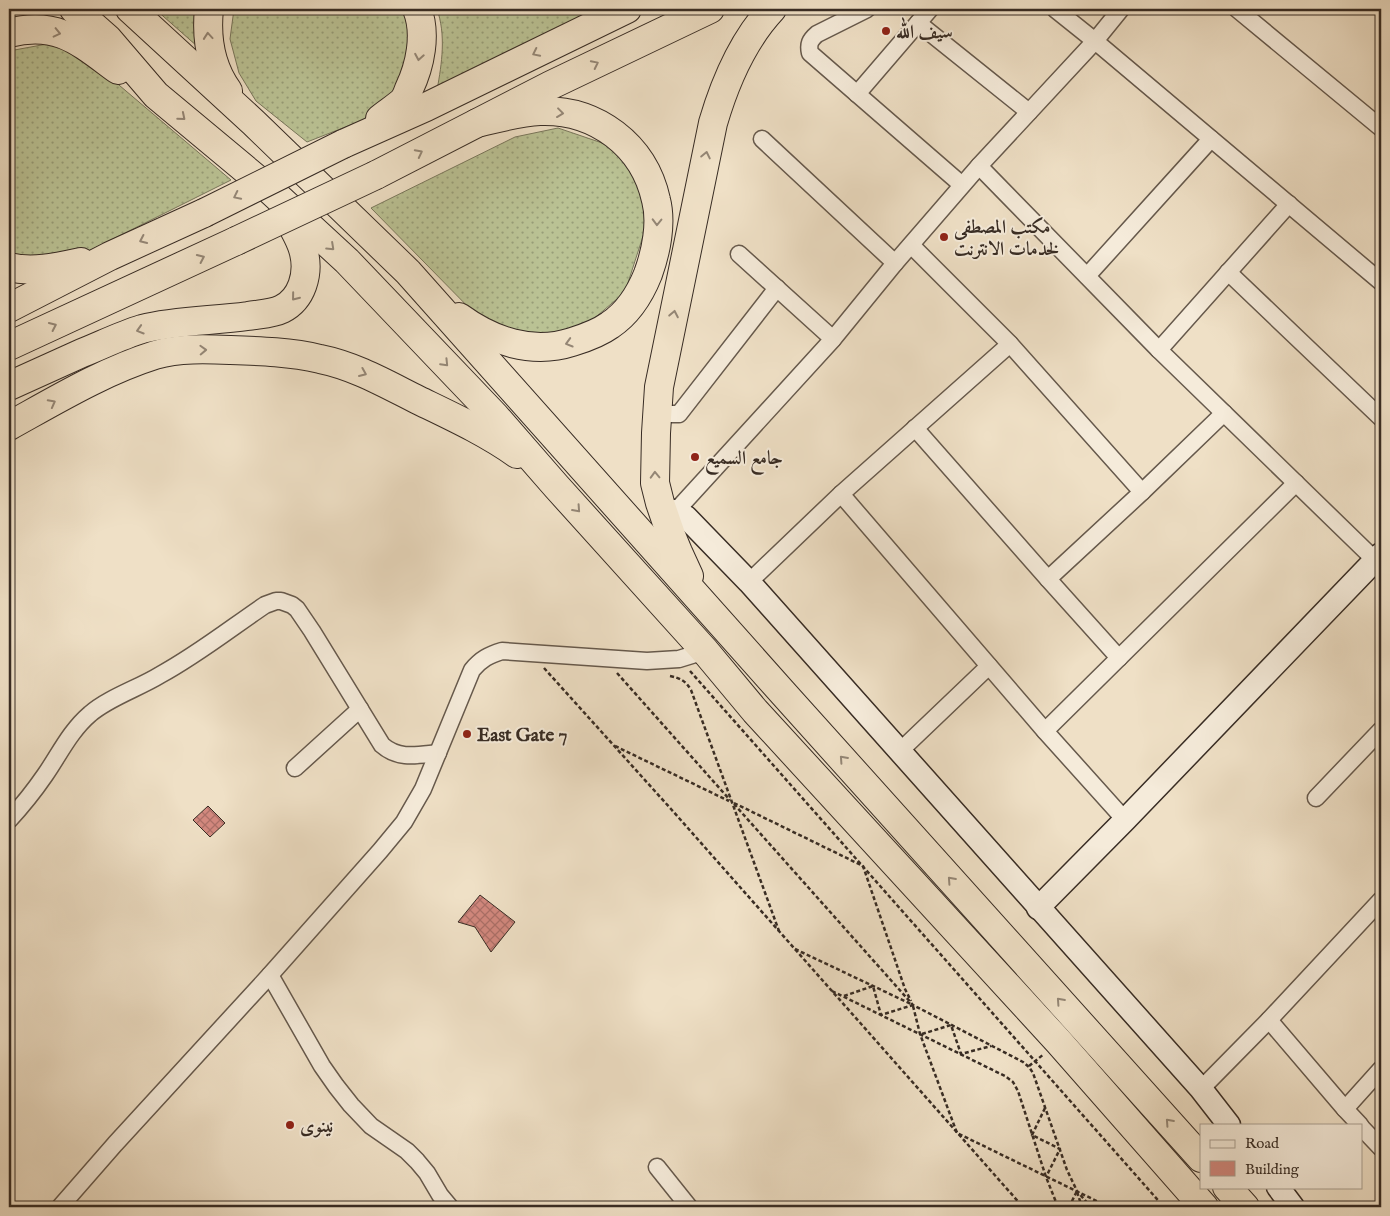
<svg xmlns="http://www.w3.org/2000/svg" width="1390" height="1216" font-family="'IM FELL English',Amiri,serif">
<defs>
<pattern id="grass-dots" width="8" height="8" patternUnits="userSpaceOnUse" patternTransform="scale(1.25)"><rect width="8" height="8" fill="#bac294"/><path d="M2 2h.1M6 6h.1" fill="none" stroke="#989e79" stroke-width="1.8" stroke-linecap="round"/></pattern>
<pattern id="building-cross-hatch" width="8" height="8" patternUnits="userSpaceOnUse" patternTransform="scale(1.25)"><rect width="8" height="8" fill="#d2887e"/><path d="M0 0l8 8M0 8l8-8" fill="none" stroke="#ab6f67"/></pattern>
</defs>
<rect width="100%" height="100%" fill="#efe0c6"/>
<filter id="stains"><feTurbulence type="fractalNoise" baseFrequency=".004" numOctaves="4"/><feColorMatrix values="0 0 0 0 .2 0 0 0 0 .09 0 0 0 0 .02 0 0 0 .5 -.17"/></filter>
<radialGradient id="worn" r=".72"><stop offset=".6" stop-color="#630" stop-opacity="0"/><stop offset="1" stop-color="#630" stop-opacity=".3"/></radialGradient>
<g fill="url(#grass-dots)" stroke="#79775c">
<polygon points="155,9 208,9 206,54"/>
<polygon points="234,9 412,9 408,86 371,117 307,142 256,101 239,73 230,39"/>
<path d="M437 9H605L437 90C442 63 446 35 437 9Z"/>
<polygon points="47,44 80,52 231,180 77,257 45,263 9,253 9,51"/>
<polygon points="558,128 614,147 643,185 645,230 625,292 583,328 533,338 479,318 371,208 515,137"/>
</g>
<g fill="url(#building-cross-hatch)" stroke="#382c24">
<polygon points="208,806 225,823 210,837 193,820"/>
<polygon points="480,895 515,922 491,952 475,927 458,922"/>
</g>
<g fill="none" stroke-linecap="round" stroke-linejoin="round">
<defs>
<g id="street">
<path d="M867 9 817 34C810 40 808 44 810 53L962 185"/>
<polyline points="1055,9 1095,41 1381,282"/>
<polyline points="1237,9 1381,128"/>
<polyline points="918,23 1029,112"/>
<polyline points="857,94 930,9"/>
<polyline points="762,139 895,263"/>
<polyline points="979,166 1159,350 1375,560"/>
<polyline points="911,245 1010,344 1142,492"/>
<polyline points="739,254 833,339"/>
<polyline points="1228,272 1381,418"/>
<polyline points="1087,276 1211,139"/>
<polyline points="1159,350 1289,204"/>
<polyline points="657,414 679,414 777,288"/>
<polyline points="915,428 1048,579 1119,658"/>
<polyline points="841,494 1045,731 1125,820"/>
<polyline points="676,511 833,339 895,263 979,166 1095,41 1121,9"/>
<polyline points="1048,579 1142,492 1224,413"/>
<polyline points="749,582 841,494 1010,344"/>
<polyline points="1045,731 1296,483"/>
<polyline points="900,751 989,666"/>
<polyline points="295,768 360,709"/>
<polyline points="1316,798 1381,730"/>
<path d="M9 820C22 806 34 791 45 775 59 755 70 731 90 714 108 698 139 688 160 675 197 655 231 628 265 605L276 601H281L292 605 297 609 312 631 382 745C399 760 418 755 438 753"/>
<polyline points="270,975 322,1066 336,1086 351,1105 371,1126 407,1151 417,1161 427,1173 440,1195 450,1207"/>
<polyline points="1269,1020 1345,1109 1360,1125"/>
<polyline points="1201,1089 1269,1020 1381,900"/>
<polyline points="1345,1109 1381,1069"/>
<polyline points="1361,1127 1381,1148"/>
<polyline points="657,1167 689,1207"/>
<path d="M60 1207 115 1144 270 975 380 851 404 822 423 789 472 670C481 659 489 655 502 651L647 661 679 659 705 651"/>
</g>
<g id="secondary">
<polyline points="663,512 676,511 686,517 749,582 1201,1089 1229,1125"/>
<polyline points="1038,908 1125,820 1381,554"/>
<polyline points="1278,1187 1293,1207"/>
</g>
<g id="highway">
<polyline points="74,9 108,39 156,95 270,190 347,261 495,416 556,486 705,651 755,711 1058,1041 1204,1207"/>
<polyline points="130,9 254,123 408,272 783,693 1201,1158"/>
<path d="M209 9C206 38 210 66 228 91"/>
<path d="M9 33C58 20 81 43 118 70"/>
<path d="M380 119C387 113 397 107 404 100 406 97 408 92 409 89 420 66 427 34 417 9"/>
<polyline points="343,144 426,107 627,9"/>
<polyline points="376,175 549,86 710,9"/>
<path d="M9 267C32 273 58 267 81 262"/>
<polyline points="9,308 110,256 204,213"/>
<path d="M459 317C492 341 532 355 572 342 585 338 599 333 610 325 628 313 640 294 648 274 656 252 662 223 656 200 644 145 596 109 540 111 519 112 498 118 477 123"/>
<polyline points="9,346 236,241"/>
<path d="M9 386C33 375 58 364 82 353 102 345 122 335 142 329 177 320 213 321 248 316 259 314 272 314 282 309 302 299 309 274 304 253 301 239 292 225 284 212"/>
<path d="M9 426C56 400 104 371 155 355 179 348 206 349 230 350 260 351 291 352 320 359 355 366 386 384 418 400 451 416 486 432 517 454"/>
<path d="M689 576 678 552 671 535 660 503 655 483 656 433 659 387 713 123C725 82 742 41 772 9"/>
<polyline points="1227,1187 1245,1207"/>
</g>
</defs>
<use href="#street" stroke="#66594c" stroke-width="19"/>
<use href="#secondary" stroke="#382c24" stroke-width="25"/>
<use href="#highway" stroke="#382c24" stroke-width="30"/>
<g stroke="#382c24" stroke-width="2.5" stroke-dasharray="4 2.5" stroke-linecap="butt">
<polyline points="544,668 671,809 1023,1207"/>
<polyline points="690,671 1164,1207"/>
<polyline points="617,673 730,800"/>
<path d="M670 676C680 678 686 681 691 690L779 931"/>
<polyline points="615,746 729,801"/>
<polyline points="734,803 863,866 905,989 911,1001"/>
<polyline points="734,804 913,1005 1023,1062 1029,1067 1033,1073 1067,1170 1077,1191 1091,1207"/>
<polyline points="795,949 911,1004"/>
<polyline points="832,991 1005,1076 1013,1082 1018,1091 1046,1177 1058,1207"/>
<polyline points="844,996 873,986 881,1015 913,1005"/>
<polyline points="913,1006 920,1034 957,1133 1109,1207"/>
<polyline points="922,1034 951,1025 961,1054 991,1046"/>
<polyline points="1029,1066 1044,1054"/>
<polyline points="1045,1108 1032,1135 1060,1149 1046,1177"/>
<polyline points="1077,1192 1082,1207"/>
<polyline points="1069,1207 1077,1191"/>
</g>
<use href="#street" stroke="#f5ebda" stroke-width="16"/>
<use href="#secondary" stroke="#f5ebda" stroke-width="22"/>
<use href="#highway" stroke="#efe0c6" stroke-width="28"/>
<defs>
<g id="highway-bridge">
<polyline points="204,213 343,144"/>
<polyline points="236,241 376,175"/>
</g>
</defs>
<use href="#highway-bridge" stroke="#382c24" stroke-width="30" stroke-linecap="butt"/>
<use href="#highway-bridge" stroke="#efe0c6" stroke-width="28"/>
</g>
<defs><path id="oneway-chevron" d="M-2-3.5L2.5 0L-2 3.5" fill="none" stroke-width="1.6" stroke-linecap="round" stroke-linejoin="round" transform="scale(1.25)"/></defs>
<g stroke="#948675">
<use href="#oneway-chevron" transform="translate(57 33) rotate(13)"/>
<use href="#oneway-chevron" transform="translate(208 36) rotate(-95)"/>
<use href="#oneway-chevron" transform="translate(536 53) rotate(154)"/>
<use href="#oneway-chevron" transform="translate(419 57) rotate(100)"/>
<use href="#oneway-chevron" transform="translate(595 64) rotate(-26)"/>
<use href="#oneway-chevron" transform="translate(560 113) rotate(7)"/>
<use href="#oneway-chevron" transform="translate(182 117) rotate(40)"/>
<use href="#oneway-chevron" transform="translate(419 153) rotate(-27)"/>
<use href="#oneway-chevron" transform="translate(706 155) rotate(-78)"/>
<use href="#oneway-chevron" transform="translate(237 196) rotate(154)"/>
<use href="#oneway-chevron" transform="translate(657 222) rotate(91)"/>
<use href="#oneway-chevron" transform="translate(143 240) rotate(155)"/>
<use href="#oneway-chevron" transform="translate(331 247) rotate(43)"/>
<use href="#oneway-chevron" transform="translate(201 258) rotate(-25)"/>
<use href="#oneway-chevron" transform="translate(295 297) rotate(129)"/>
<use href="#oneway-chevron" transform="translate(674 314) rotate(-79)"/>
<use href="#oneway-chevron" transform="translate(53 326) rotate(-25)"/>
<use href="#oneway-chevron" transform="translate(140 330) rotate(163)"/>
<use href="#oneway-chevron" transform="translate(569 343) rotate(164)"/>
<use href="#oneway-chevron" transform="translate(203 350) rotate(-2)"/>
<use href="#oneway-chevron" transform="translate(445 363) rotate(46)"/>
<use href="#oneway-chevron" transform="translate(363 373) rotate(23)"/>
<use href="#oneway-chevron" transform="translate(52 403) rotate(-28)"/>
<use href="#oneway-chevron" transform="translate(655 475) rotate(-92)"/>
<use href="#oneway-chevron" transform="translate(577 509) rotate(48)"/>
<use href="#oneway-chevron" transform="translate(843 759) rotate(-132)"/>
<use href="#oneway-chevron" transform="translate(951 880) rotate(-132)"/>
<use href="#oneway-chevron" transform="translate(1060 1001) rotate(-132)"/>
<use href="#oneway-chevron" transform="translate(1169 1122) rotate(-132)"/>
</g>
<g fill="#8f2418" stroke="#f5ebda" stroke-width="2">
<circle cx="886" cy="31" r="5"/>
<circle cx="944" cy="237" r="5"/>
<circle cx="695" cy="457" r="5"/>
<circle cx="467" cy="734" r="5"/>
<circle cx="290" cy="1125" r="5"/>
</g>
<g text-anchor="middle" stroke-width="4" stroke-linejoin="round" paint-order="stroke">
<g font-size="19" font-weight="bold" fill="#382c24" stroke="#f5ebda" text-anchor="start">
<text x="896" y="38">سيف الله</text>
<text x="954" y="233">مكتب المصطفى<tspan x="954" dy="22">لخدمات الانترنت</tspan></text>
<text x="705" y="464">جامع السميع</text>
<text x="477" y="741">East Gate 7</text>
<text x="300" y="1132">نينوى</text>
</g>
</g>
<rect width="1390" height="1216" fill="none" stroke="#efe0c6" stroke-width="30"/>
<rect x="10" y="10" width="1370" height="1196" fill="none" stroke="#382c24" stroke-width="2.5"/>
<rect x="15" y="15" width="1360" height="1186" fill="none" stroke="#382c24"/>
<rect x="1200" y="1124" width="162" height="65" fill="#f5ebda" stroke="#a99f91"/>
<rect x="1210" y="1140" width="25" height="8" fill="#f5ebda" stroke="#a99f91"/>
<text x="1245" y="1148" font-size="15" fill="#382c24">Road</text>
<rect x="1210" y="1161" width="25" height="15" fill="#d2887e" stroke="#a99f91"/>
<text x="1245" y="1174" font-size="15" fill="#382c24">Building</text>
<rect width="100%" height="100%" filter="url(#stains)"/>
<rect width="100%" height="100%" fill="url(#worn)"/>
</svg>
